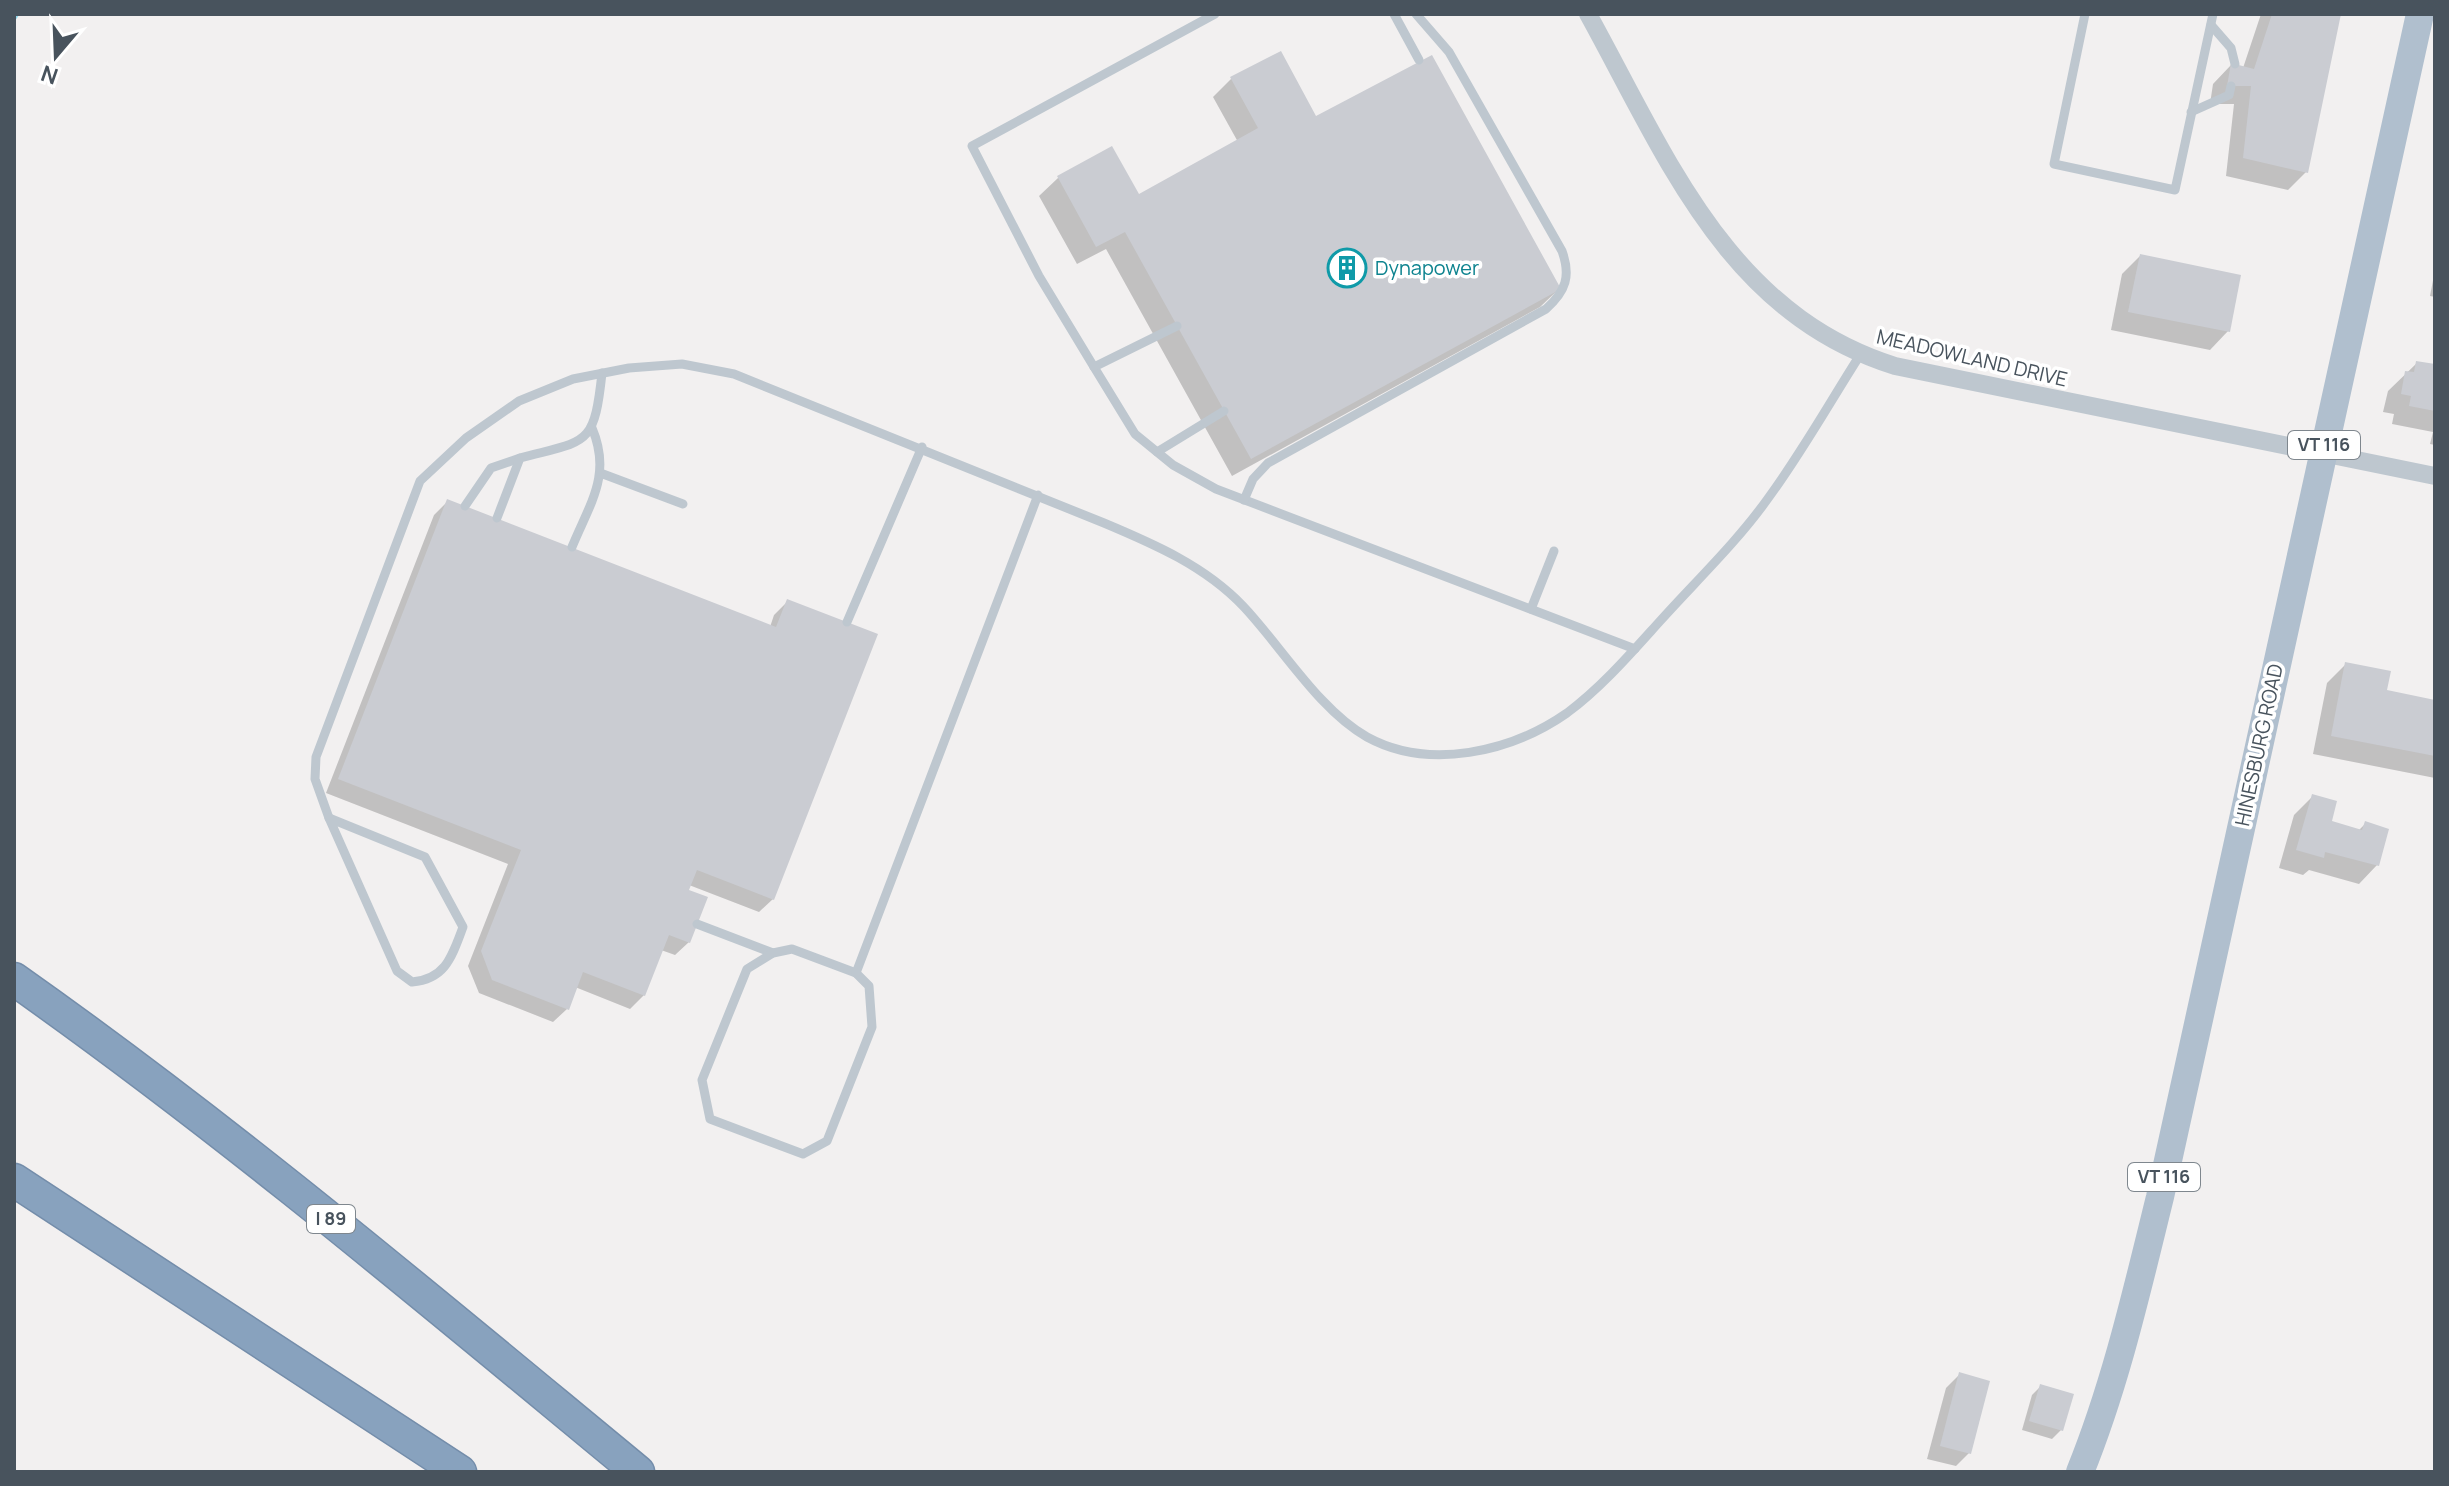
<svg xmlns="http://www.w3.org/2000/svg" width="2449" height="1486" font-family="Manrope,sans-serif">
<rect width="100%" height="100%" fill="#f2f0f0"/>
<g fill="#0003">
<polygon points="2261,14 2339,14 2306,172 2288,190 2226,176 2234,104 2210,104 2213,84 2231,65 2243,68"/>
<polygon points="1280,54 1315,118 1559,289 1540,307 1232,476 1106,249 1077,264 1039,196 1058,178 1111,148 1138,197 1238,142 1213,97 1231,79"/>
<polygon points="2140,256 2228,331 2210,350 2111,330 2122,274"/>
<polygon points="2435,270 2435,297 2430,296"/>
<polygon points="2417,363 2435,367 2435,445 2430,444 2433,432 2392,424 2394,414 2383,412 2388,391"/>
<polygon points="448,501 770,627 774,615 788,601 773,899 759,912 689,885 689,942 675,955 661,950 644,995 630,1009 575,987 567,1009 553,1022 479,993 468,966 508,864 326,793 434,515"/>
<polygon points="2346,664 2385,692 2432,701 2435,698 2435,778 2313,754 2327,683"/>
<polygon points="2312,797 2329,823 2358,831 2365,824 2377,865 2359,884 2309,870 2303,875 2279,868 2294,815"/>
<polygon points="1959,1375 1969,1453 1956,1466 1927,1459 1946,1388"/>
<polygon points="2041,1386 2061,1430 2052,1439 2022,1430 2032,1395"/>
</g>
<g fill="none" stroke-linecap="round" stroke-linejoin="round">
<polyline stroke="#8dd6eb" stroke-width="6" points="14,17 16,14"/>
</g>
<g fill="#caccd2">
<polygon points="2272,14 2341,14 2308,173 2243,158 2251,86 2227,86 2231,63 2254,69"/>
<polygon points="1281,51 1316,116 1432,55 1561,289 1251,459 1125,232 1096,247 1057,176 1112,146 1139,194 1258,128 1230,77"/>
<polygon points="2140,254 2241,275 2230,332 2128,312"/>
<polygon points="2416,361 2435,364 2435,411 2409,406 2411,396 2401,394 2405,371 2414,372"/>
<polygon points="447,499 776,627 787,599 878,634 774,900 697,870 689,890 708,897 690,943 669,935 645,996 583,972 569,1010 492,980 481,951 521,850 338,779"/>
<polygon points="2345,662 2391,671 2387,690 2435,700 2435,756 2331,736"/>
<polygon points="2312,794 2337,801 2332,821 2362,830 2365,821 2389,829 2379,866 2325,852 2324,858 2296,850"/>
<polygon points="1959,1372 1990,1381 1971,1454 1940,1446"/>
<polygon points="2040,1384 2074,1394 2063,1431 2029,1421"/>
</g>
<g fill="none" stroke-linecap="round" stroke-linejoin="round">
<defs>
<g id="motorway">
<path d="M14 979C231 1132 433 1303 638 1472"/>
<polyline points="14,1180 460,1472"/>
</g>
</defs>
<use href="#motorway" stroke="#748daa" stroke-width="35"/>
<g stroke="#bec7cf" stroke-width="9">
<polyline points="1394,14 1419,60"/>
<polyline points="2085,14 2054,164 2175,190 2213,14"/>
<polyline points="2211,25 2231,48 2235,64"/>
<polyline points="2191,112 2229,95 2231,86"/>
<polyline points="1177,326 1094,367 1135,434 1173,465 1216,489 1635,649"/>
<polyline points="1094,367 1039,276 972,146 1215,14"/>
<polyline points="1157,452 1224,411"/>
<polyline points="603,474 683,504"/>
<path d="M1244 500 1253 479 1268 463 1546 309C1566 291 1571 276 1562 251L1449 52 1416 14"/>
<polyline points="465,506 491,468 520,458"/>
<path d="M497 518 520 458C587 440 594 448 602 373"/>
<path d="M572 547C590 503 612 475 592 428"/>
<polyline points="1531,609 1554,551"/>
<polyline points="847,622 922,447"/>
<path d="M329 818 315 779 316 757 420 481 466 438 519 401 573 379 629 368 682 364 734 374 1104 523C1154 544 1205 566 1243 606 1281 646 1319 710 1367 737 1429 771 1511 752 1567 713 1602 687 1632 652 1661 620 1697 580 1738 541 1769 497 1802 452 1830 402 1860 355"/>
<path d="M329 818 425 857 463 927C452 956 446 979 412 982L397 971Z"/>
<polyline points="697,924 773,953"/>
<polygon points="792,949 856,973 869,986 872,1027 827,1141 803,1154 710,1119 702,1080 747,969 773,953"/>
<polyline points="856,973 1038,495"/>
</g>
<path stroke="#bec7cf" stroke-width="18" d="M1588 14C1667 157 1727 313 1895 366L2435 476"/>
<path stroke="#b0bfce" stroke-width="28" d="M2080 1472C2116 1383 2137 1290 2160 1197L2420 14"/>
<use href="#motorway" stroke="#88a2be" stroke-width="32"/>
</g>
<defs>
<symbol id="building-ring" viewBox="-11 -11 22 22"><circle r="9.5" fill="#fff" stroke="#0f9aa8" stroke-width="1.5"/><path d="M-4-6H4V6H1V3H-1V6H-4ZM-2.5-4.3h1.7v1.8h-1.7ZM.8-4.3h1.7v1.8H.8ZM-2.5-1h1.7V.8h-1.7ZM.8-1h1.7V.8H.8Z" fill="#0f9aa8"/></symbol>
</defs>
<g fill-rule="evenodd">
<use href="#building-ring" x="1325" y="246" width="44" height="44"/>
</g>
<g text-anchor="middle" stroke-width="7" stroke-linejoin="round" paint-order="stroke">
<g fill="#fff" stroke="#7f878e" stroke-width="2">
<rect x="2288" y="431" width="72" height="28" rx="6"/>
<rect x="2128" y="1163" width="72" height="28" rx="6"/>
<rect x="307" y="1205" width="48" height="28" rx="6"/>
</g>
<g font-size="18" font-weight="bold" fill="#48535d">
<text x="2324" y="451">VT 116</text>
<text x="2164" y="1183">VT 116</text>
<text x="331" y="1225">I 89</text>
</g>
<g font-size="20" fill="#0d838f" stroke="#fff" text-anchor="start">
<text x="1375" y="275">Dynapower</text>
</g>
<g font-size="20" fill="#48535d" stroke="#fff">
<text transform="translate(1972 358) rotate(13)" y="7">MEADOWLAND DRIVE</text>
<text transform="translate(2259 745) rotate(-78)" y="7">HINESBURG ROAD</text>
</g>
</g>
<rect width="2449" height="1486" fill="none" stroke="#48535d" stroke-width="32"/>
<g transform="translate(56 56) rotate(199)" stroke="#ffffff" stroke-width="6" paint-order="stroke">
<path d="M0-6L14 30L0 20L-14 30Z" fill="#48535d"/>
<text y="-12" font-size="22" font-weight="bold" text-anchor="middle" fill="#48535d">N</text>
</g>
</svg>
